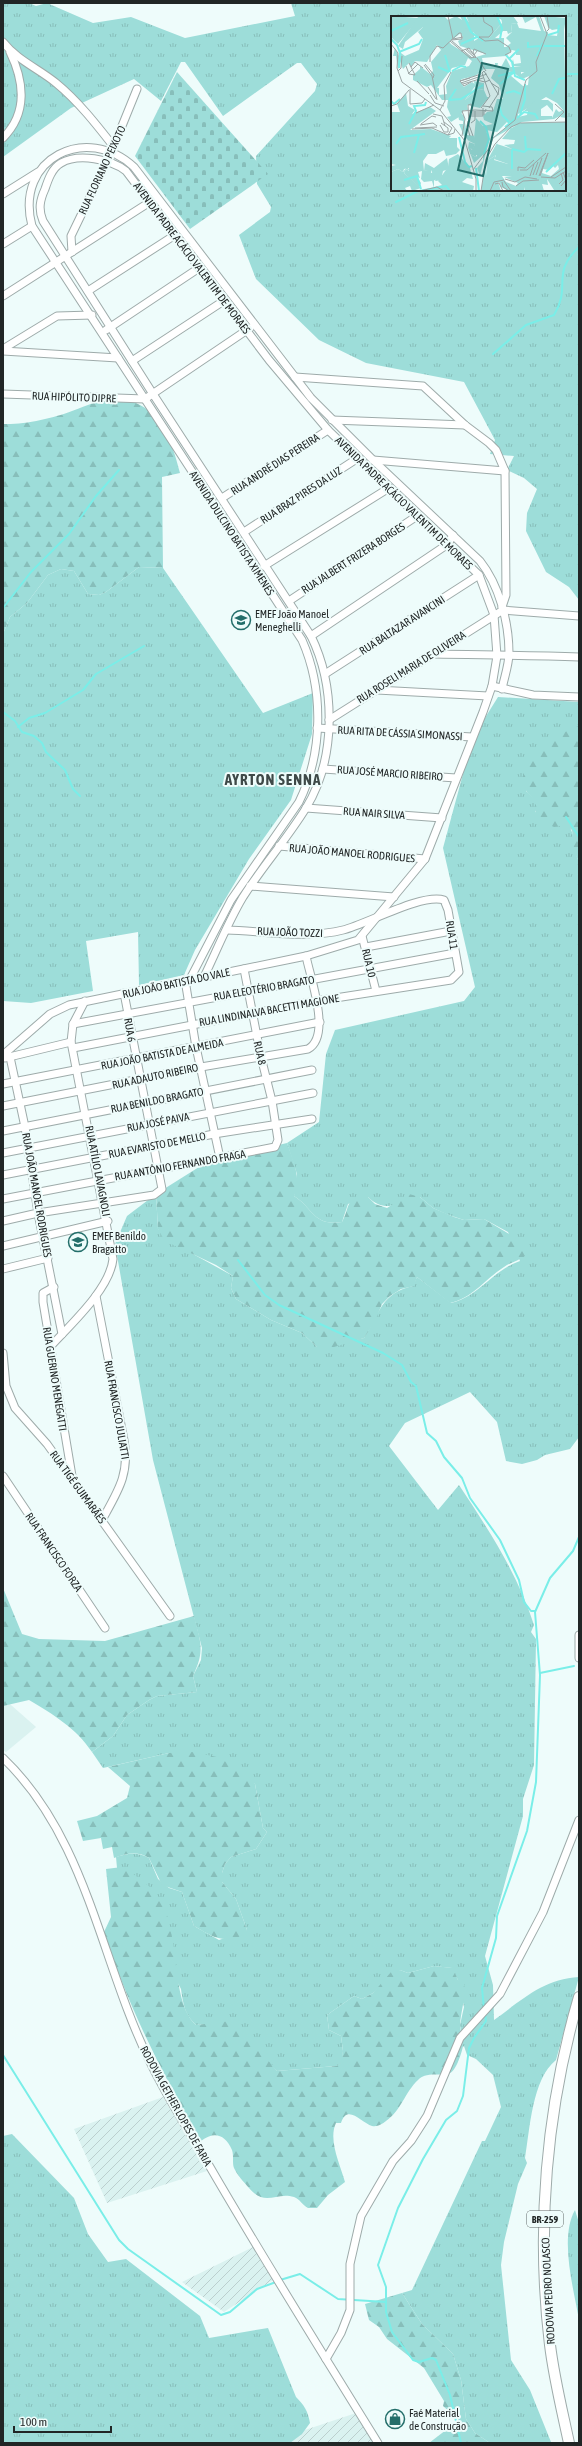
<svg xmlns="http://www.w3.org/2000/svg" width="582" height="2446" font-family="'Asap Condensed',sans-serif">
<defs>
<pattern id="industrial-furrows" width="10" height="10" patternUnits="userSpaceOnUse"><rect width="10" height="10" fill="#daf2f0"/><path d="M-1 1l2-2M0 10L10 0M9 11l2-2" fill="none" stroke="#bbcfce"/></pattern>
<pattern id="grass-tufts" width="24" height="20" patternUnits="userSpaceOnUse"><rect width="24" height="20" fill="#9dddd9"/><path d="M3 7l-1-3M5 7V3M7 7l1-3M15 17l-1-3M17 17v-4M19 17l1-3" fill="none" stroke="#87beba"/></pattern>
<pattern id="forest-firs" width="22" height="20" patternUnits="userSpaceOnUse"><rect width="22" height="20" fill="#9dddd9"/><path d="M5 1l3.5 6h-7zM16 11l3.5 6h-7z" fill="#87beba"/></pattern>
<pattern id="cemetery-stones" width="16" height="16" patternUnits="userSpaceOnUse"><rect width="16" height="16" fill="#9dddd9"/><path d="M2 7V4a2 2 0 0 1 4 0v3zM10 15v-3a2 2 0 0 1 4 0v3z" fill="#87beba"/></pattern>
</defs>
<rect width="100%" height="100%" fill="#eefcfb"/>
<polygon fill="#daf2f0" points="3,1698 36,1727 6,1752 3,1750"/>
<g fill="url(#industrial-furrows)">
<polygon points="163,2097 207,2171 107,2203 74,2129"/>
<polygon points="253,2247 273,2280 224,2312 182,2282"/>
<polygon points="356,2413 374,2443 281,2443 278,2439"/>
</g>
<g fill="url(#grass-tufts)" fill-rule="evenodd">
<path d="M3 3H29L36 6 47 3 93 23 131 17 185 38 295 16 291 3H579V600L569 587 546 572 526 531 527 513 537 489 524 478 507 470 514 456 490 454 495 440 464 382 366 363 319 340 256 279 239 235 270 212 271 207 257 184 256 156 315 91 317 84 301 63H297L223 116 185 62H181L161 101 134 79 71 108 3 157ZM392 17H565V190H392Z"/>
<polygon points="139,567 163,568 263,713 313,693 312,734 291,800 249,859 195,950 184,975 139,985 138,932 86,941 93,991 31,1003 3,1001 3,634 10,617 27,603 48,575 61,569 74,571 88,594 99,595 106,592"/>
<path d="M498 697 579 702V726L526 791 535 799 538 807 535 812 569 826C576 836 573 850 579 862V1437L570 1449 545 1455 537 1460 522 1464 506 1461 497 1422 470 1392 405 1423 389 1446 438 1510 459 1485C488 1529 518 1574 534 1625L531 1632 536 1639 534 1765 523 1799V1816L485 1956 493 1985 494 2020C522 2000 543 1979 579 1977L556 2060C532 2079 530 2129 525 2158L527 2163 518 2184 504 2242 501 2265 511 2360 530 2390 551 2442 548 2443H490L475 2433 466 2419 461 2380 453 2354 422 2324 402 2293 412 2290 482 2141H485L501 2107 493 2075 476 2059 467 2055 464 2046 463 2047 460 2025 464 2007 458 1980 452 1968 434 1966 408 1973 400 1970 373 1993 362 1999 354 1996 327 2015 329 2030 341 2036 343 2051 342 2063 336 2066 277 2071 266 2060 206 2024 196 2025C185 2015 183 2004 181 1989L117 1868 116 1857C127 1853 139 1852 149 1858L158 1879 169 1888 182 1892 194 1926 219 1940 247 1930 236 1899 222 1882V1873L225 1864 231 1857 256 1849 267 1832 263 1828 255 1784 169 1753 103 1768 92 1752 113 1736 127 1715 149 1700 157 1696 197 1692 193 1676 201 1660 202 1648 153 1460 115 1244 127 1216 156 1194 158 1229 193 1254 233 1276 231 1288 236 1299 271 1320 302 1333 317 1347 364 1338C380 1313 381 1293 413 1286L417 1277 451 1303C478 1297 493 1270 520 1261L508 1232 484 1219 464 1220 446 1214 433 1208 420 1197C400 1203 385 1214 368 1197L348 1204 342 1222C314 1227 312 1207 294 1196L297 1174 287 1143 319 1122 326 1054 335 1030 464 1001 475 987 443 848 473 737Z"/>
<path d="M12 2134 74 2198 88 2234 108 2262 126 2259 200 2316 209 2338 268 2328 296 2397C304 2405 308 2411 310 2423L302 2434 290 2443H3V2136Z"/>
<path d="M575 2210 579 2223V2320C574 2290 559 2238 575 2210Z"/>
</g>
<g fill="url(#forest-firs)">
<path d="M119 397C126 400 133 401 140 405 164 417 174 449 180 473L162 477 163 568 139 567 106 592 99 595 88 594 74 571 61 569 48 575 27 603 10 617 3 634V424C23 425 54 418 72 411 89 405 100 399 119 397Z"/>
<path d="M579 726V862L574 851 572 830 565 825 554 827 534 818C541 792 527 802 523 782 519 758 559 732 579 726Z"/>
<path d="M287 1143C293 1160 302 1179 294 1196 312 1207 314 1227 342 1222 351 1206 344 1197 368 1197L375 1204 387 1208 409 1194 420 1197 433 1208 454 1217 464 1220 484 1219 516 1238 527 1250 526 1255C519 1261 511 1262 504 1267 485 1279 473 1298 450 1303L417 1277 414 1286 401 1289 390 1296 382 1304 375 1321 364 1338 324 1350 317 1347 302 1333 271 1320 236 1299 231 1288 233 1276 216 1265 165 1241 158 1229 156 1194 207 1162Z"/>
<path d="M3 1588 22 1634 39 1639 105 1641 194 1616C201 1643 205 1651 193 1676L197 1692 157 1696 149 1700 127 1715 113 1736 92 1752C76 1728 54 1715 29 1700L3 1706Z"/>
<path d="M194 1752 221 1758 255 1784 263 1828 267 1832 256 1849 231 1857 225 1864 222 1873V1882L236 1899 247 1930 245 1935C221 1943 215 1938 194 1926L182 1892 162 1885 149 1858C139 1851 126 1853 114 1858L112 1847 103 1849 101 1838 83 1841 77 1821 97 1816 127 1798 130 1786 108 1767 169 1753Z"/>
<path d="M122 1867 127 1869C136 1877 150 1885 157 1895 182 1928 169 2000 196 2025L229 2021 253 2042 277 2071 336 2066 341 2063 343 2051 341 2036 329 2030 327 2015 354 1996 362 1999 373 1993 391 1972 400 1970 408 1973 434 1966 453 1968 458 1980 464 1983C466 1998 461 2010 460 2025 460 2032 463 2039 463 2046 462 2052 456 2071 450 2073 440 2077 427 2071 418 2080 405 2092 401 2111 386 2121 382 2124 378 2127 372 2126 362 2123 347 2103 341 2123H336C328 2140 340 2164 345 2182L328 2195 317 2208H308C302 2205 300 2199 294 2197 276 2191 266 2208 249 2188 244 2182 237 2175 234 2168 232 2163 234 2156 232 2150 225 2134 214 2131 201 2141 162 2074 128 2006 104 1932L111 1917 106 1869Z"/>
<polygon points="402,2293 422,2324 453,2354 461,2380 466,2419 475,2433 490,2443 429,2443 459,2420 443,2406 444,2401 424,2368 387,2339 379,2327 369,2320 365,2304"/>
</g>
<polygon fill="url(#cemetery-stones)" points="177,72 268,174 190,229 135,156"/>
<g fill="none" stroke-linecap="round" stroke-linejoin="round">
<g stroke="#7aeee8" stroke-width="2">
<polyline points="565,74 579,74"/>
<polyline points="396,202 420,190"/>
<path d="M493 354 526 325 554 315C572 286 550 274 579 247"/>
<polyline points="3,608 31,572 69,534 96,496 119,470"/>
<polyline points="3,712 15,721 22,732 34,736 42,743 46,752 65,770 73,789 80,796"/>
<polyline points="18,727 29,718 45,713 83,690 96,674 144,646"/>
<polyline points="566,817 579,837"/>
<polyline points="238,1260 265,1295 279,1305 383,1353 402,1365 411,1382 416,1386 427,1433 436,1441 444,1457 462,1478 470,1498 500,1540 519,1580 524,1602 531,1611 535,1611"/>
<polyline points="540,1673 574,1666"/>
<polyline points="484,2009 482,1988 496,1938 497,1916 527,1831 536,1782 540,1675 535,1612 550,1578 573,1551 579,1537"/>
<polyline points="3,2055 119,2240 128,2249 221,2315 230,2312 257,2289 276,2282"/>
<polyline points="280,2280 300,2274 338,2299 386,2302"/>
<polyline points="461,2443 450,2395 436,2360 432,2358 419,2362 413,2360 392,2332 386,2312 386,2287 378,2265 398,2208 423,2159 446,2120 457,2111 463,2096 469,2048 474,2038 486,2021 485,2013"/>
</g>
<defs>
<g id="minor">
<path d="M3 42C17 60 39 69 56 83 78 101 96 124 114 147"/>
<path d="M3 138C28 113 24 81 10 52"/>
<polyline points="3,194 38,172"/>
<polyline points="3,244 32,226"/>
<polyline points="72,252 71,236 111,153 137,89"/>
<polyline points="88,291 175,235"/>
<polyline points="3,296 153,200"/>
<polyline points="106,330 199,268"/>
<polyline points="3,349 57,316 92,315"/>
<polyline points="3,351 118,358"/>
<polyline points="132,361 225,300"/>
<polyline points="295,377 423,386 465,425 489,443 496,450 505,471 506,595 502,607"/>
<polyline points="3,394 145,399 250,328"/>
<polyline points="332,420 465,425"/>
<polyline points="373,460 505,471"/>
<polyline points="222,498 328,430"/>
<polyline points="244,532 358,458"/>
<polyline points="264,566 389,488"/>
<polyline points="289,601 417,516"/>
<polyline points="311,636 448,544 453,535"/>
<path d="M434 654C483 655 530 655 579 657"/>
<polyline points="325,674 479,575"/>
<polyline points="492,686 533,695 579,697"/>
<polyline points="377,690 488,696"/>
<polyline points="329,720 503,610 579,616"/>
<polyline points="317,728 472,737"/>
<polyline points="323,769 456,778"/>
<polyline points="306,808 442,818"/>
<polyline points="279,846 425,859"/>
<polyline points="250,886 394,897"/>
<polyline points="362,936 376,991"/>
<polyline points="366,947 451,931"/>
<path d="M190 979 231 900 299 802C323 753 324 690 302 640L32 226C14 158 87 123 134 167L311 398 373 460 480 561C499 585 509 622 509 653 509 665 504 678 502 689"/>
<polyline points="185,980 196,1047 220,1158"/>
<polyline points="73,1024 455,953"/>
<path d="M73 1048 316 1001 451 980 459 972 448 910 444 900C422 893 367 924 343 930 309 939 262 931 227 930"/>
<path d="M3 1055 50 1014 69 1005 306 956 358 940 425 859 483 712 492 686 497 656 494 615 479 575 328 430 269 360 126 171C111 159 78 153 61 163 52 168 48 180 45 189 40 200 38 209 43 221L153 394 311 636C336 687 336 759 306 808 287 839 262 867 243 897 228 922 217 950 204 977"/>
<polyline points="10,1057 25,1127 38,1213 62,1334"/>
<polyline points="5,1058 71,1042"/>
<polyline points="3,1084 320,1022"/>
<path d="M3 1106 201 1067 308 1049C332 1036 310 977 306 956"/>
<polyline points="3,1131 312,1070"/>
<polyline points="3,1153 313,1093"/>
<polyline points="3,1175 214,1134 312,1119"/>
<polyline points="3,1199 275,1147 278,1140 272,1101 261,1057 244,969"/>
<polyline points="3,1221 38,1213 154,1195 162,1189 124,993"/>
<polyline points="3,1246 108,1221"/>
<polyline points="3,1269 48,1258"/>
<polyline points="54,1287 43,1293 43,1302 72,1476"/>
<path d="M96 1296 124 1440C130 1474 118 1491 102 1520"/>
<path d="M50 1347C70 1325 110 1289 113 1259L71 1042 73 1024 85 1001"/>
<polyline points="3,1353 6,1386 15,1408 47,1444 170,1616"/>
<polyline points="3,1476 105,1628"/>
<polyline points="579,1635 579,1658"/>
<path d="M3 1758C88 1839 100 1962 151 2064 168 2099 190 2133 210 2167 264 2260 321 2351 378 2443"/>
<polyline points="326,2359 341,2333 350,2310 350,2264 361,2216 393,2161 411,2141 427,2116 460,2038 500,1994 543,1912 579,1820"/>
</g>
<path id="highway" d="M569 2443C562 2410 554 2378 550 2345 536 2229 546 2109 579 1997"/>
</defs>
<use href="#minor" stroke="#9eabaa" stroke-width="9"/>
<use href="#highway" stroke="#9eabaa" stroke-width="12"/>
<use href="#minor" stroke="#fff" stroke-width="7"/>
<use href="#highway" stroke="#fff" stroke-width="10"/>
</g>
<defs>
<symbol id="school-ring" viewBox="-11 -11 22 22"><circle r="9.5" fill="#eefcfb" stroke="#236e6a" stroke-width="1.5"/><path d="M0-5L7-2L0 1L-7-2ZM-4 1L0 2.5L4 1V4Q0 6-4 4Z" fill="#236e6a"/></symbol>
<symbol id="shop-ring" viewBox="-11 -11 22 22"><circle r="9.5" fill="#eefcfb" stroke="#236e6a" stroke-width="1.5"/><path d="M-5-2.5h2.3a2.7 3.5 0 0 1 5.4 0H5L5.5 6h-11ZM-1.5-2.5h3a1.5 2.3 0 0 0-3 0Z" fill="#236e6a"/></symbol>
</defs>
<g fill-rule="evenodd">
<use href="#school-ring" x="230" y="609" width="22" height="22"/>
<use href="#school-ring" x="67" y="1231" width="22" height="22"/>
<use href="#shop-ring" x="384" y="2408" width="22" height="22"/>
</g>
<g text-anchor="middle" stroke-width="4" stroke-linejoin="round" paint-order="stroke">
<rect fill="#eefcfb" stroke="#5e6666" stroke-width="1" x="527" y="2211" width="36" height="16" rx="3"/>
<g font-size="10" font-weight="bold" fill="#212626">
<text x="545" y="2223">BR-259</text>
</g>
<g font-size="11" fill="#212626" stroke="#eefcfb">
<text transform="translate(102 170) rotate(-65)" y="4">RUA FLORIANO PEIXOTO</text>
<text transform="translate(192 258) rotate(53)" y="4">AVENIDA PADRE ACÁCIO VALENTIM DE MORAES</text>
<text transform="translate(74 397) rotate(2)" y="4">RUA HIPÓLITO DIPRE</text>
<text transform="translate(275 464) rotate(-33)" y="4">RUA ANDRÉ DIAS PEREIRA</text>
<text transform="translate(301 495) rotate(-33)" y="4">RUA BRAZ PIRES DA LUZ</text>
<text transform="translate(404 503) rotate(44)" y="4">AVENIDA PADRE ACÁCIO VALENTIM DE MORAES</text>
<text transform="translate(232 533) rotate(57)" y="4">AVENIDA DULCINO BATISTA XIMENES</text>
<text transform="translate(353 558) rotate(-33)" y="4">RUA JALBERT FRIZERA BORGES</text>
<text transform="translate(402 625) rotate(-33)" y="4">RUA BALTAZAR AVANCINI</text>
<text transform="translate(411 667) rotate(-32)" y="4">RUA ROSELI MARIA DE OLIVEIRA</text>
<text transform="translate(400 733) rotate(3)" y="4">RUA RITA DE CÁSSIA SIMONASSI</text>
<text transform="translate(390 773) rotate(4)" y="4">RUA JOSÉ MARCIO RIBEIRO</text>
<text transform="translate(374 813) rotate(4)" y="4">RUA NAIR SILVA</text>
<text transform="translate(352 853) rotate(5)" y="4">RUA JOÃO MANOEL RODRIGUES</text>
<text transform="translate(290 932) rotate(2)" y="4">RUA JOÃO TOZZI</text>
<text transform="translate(452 935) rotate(81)" y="4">RUA 11</text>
<text transform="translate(369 963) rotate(77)" y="4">RUA 10</text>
<text transform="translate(176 983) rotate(-12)" y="4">RUA JOÃO BATISTA DO VALE</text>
<text transform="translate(264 988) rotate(-10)" y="4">RUA ELEOTÉRIO BRAGATO</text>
<text transform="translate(269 1010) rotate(-10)" y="4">RUA LINDINALVA BACETTI MAGIONE</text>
<text transform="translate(130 1030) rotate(80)" y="4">RUA 6</text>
<text transform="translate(260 1053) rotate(78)" y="4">RUA 8</text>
<text transform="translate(162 1054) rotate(-11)" y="4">RUA JOÃO BATISTA DE ALMEIDA</text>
<text transform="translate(155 1076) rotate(-12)" y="4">RUA ADAUTO RIBEIRO</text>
<text transform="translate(157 1100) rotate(-11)" y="4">RUA BENILDO BRAGATO</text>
<text transform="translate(158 1122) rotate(-11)" y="4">RUA JOSÉ PAIVA</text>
<text transform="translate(157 1145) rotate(-11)" y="4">RUA EVARISTO DE MELLO</text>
<text transform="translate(180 1165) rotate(-10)" y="4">RUA ANTÔNIO FERNANDO FRAGA</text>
<text transform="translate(98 1171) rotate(79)" y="4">RUA ATÍLIO LAVAGNOLI</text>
<text transform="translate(37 1195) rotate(80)" y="4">RUA JOÃO MANOEL RODRIGUES</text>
<text transform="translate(55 1379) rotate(81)" y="4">RUA GUERINO MENEGATTI</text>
<text transform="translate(117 1410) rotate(80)" y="4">RUA FRANCISCO JULIATTI</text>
<text transform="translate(78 1487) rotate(54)" y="4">RUA TIGÊ GUIMARÃES</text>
<text transform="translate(54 1552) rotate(56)" y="4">RUA FRANCISCO FORZA</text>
<text transform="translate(176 2106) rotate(61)" y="4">RODOVIA GETHER LOPES DE FARIA</text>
<text transform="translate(548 2291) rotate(-93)" y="4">RODOVIA PEDRO NOLASCO</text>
</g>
<g font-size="11" fill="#212626" stroke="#eefcfb" text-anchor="start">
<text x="255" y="618">EMEF João Manoel<tspan x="255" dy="13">Meneghelli</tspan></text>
<text x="92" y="1240">EMEF Benildo<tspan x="92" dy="13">Bragatto</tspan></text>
<text x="409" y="2417">Faé Material<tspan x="409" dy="13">de Construção</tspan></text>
</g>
<g font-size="15" font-weight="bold" letter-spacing="1" fill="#3e4948" stroke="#eefcfb">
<text x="273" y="785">AYRTON SENNA</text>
</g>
</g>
<g transform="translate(391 16)">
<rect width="175" height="175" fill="#eefcfb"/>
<path d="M0 0 28 2 7 28 0 21ZM32 0H53L57 4 65 0 71 4 69 0H73L74 7 83 19V25L88 22 82 16 75 0H112L111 4 107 2 110 8 98 22H113V31H115L120 27 115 22 121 16 120 8 126 7 128 12 150 15 145 1 134 7 131 0H148L153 15 157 16V19L166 20 167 13 161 14 157 11 153 0 175 2 173 14 175 102 169 101 171 99 163 103 131 106 101 123 118 109 116 106 106 116 95 114 98 124 89 160 86 152 92 145V139H85V141L79 138 78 130 81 134 84 128 78 125 83 122 85 102 92 110 102 108 93 104 92 100 96 96 102 95 106 83H112L108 69 100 62 104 53H93L84 60 71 63 69 65 73 71 81 66 85 69 74 84 88 73 93 74 96 81H98L89 92 76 89 77 94H73L68 101 60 106 56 101 60 100 56 91 57 84H51L40 69 36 71 22 64V59L29 53V50L39 58 42 55 40 46 50 34 46 29 36 46 24 45 20 51 18 47 12 53 9 45 7 54 5 40H2L4 32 9 42 10 37 14 40 28 34 32 23 27 16 32 11ZM70 17 72 22 67 25 69 30 95 38 82 42 61 29 58 26ZM121 34 125 35V39H129L130 47 123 48 122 43 121 47 122 50 130 51 128 56H143L138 60 137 69 132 70 119 59 118 56 121 54 115 42 110 51H106L107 47H104V51L92 47 91 42 115 40ZM77 42 81 45 78 50 61 55 55 70 56 78 48 79V72H46L61 52 74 49ZM155 81 166 87 172 94 168 96 165 93 161 102V100H150V93L137 95 136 99 127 101V98ZM15 77 17 90 24 94 21 98 39 91 45 95 19 114 40 113 60 120 58 122H66V131L69 134 65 138 55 140 53 134 45 138H37L32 145 33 155 40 153V157L43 156 45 165 43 164V171L51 169 47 165 57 151 58 143 67 138 79 152 82 163 76 162 71 166 83 170 82 175H29L43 172 41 165 33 166 30 163 31 155 27 156 29 162 26 161 30 167 28 171 13 157 15 153 18 155V152L13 153 12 156 7 153 0 156V150L5 149 0 148V96H9L6 88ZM175 106V175L163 174 156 163 157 169 151 168 153 175H134V171L133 175H118L110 171 109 167 107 166 110 175H90L94 150 95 160H111L115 166 125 170 127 167 113 161 121 160 117 155V148L103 143 105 140V139L96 145 107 125 106 128 121 133 113 129 123 128 124 124 111 123 121 111 130 107ZM167 149 168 153 160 160 151 157 152 153 158 154 162 150 164 152Z" fill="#9dddd9" fill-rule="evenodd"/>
<path d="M32 0V11L14 26 12 33 7 30 27 1ZM73 0 82 11V19L73 11ZM122 0 127 7 120 8 121 16 117 18 116 15H112L104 22 97 23 111 7 110 1ZM142 37 138 55 143 56 144 52 143 58 131 63 123 57 120 59 118 51H130V58L135 55 136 45ZM83 65 93 67V74L88 73 74 84 84 72ZM145 84H157L162 88V96L156 89 147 95H133ZM70 97 73 100 76 119 83 120V123L78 125 73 120 68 108H72V105L68 104 67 99ZM78 126 84 128 82 134 79 132V138L85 141 87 138 92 139 83 147 77 132ZM105 139 103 144 117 148V154L122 160H95L96 145ZM56 142 58 153 52 155 50 164 45 165 40 154 33 155 34 147 43 152ZM16 151 19 155 15 153 13 157 30 172 21 175 19 170 14 172 16 175H0V156L7 153 12 156Z" fill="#9dddd9"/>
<path fill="none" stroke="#7aeee8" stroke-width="2" d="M73 0 80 16 92 25M106 0 111 12 109 23M0 15 17 7M157 19 167 16 168 9M0 23 6 29 9 37 8 52M137 26V31L149 30M70 28 86 21M153 30H175M8 36 28 28 31 23M54 39 59 56M115 39 121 46 124 60 134 64M146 40 152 27M119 42 128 33M47 51 58 56M61 55 70 50 75 51M107 60 123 56M109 68 122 57M115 77 123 75 130 78M161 78 168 63 174 62M58 84 70 83 92 69M58 84 65 73M0 85 3 88 9 83M108 89 111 99 118 106M129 99 134 83V68M126 102 133 96 144 98 147 103M89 105 95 111 98 123 93 138M18 108 25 95 23 90 34 89 35 86M114 111 124 103M134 120 135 134M68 121 74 146 78 151 81 150M5 128 10 121 34 118M121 133 133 136 137 133 150 134M23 137 28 119M85 152 88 175M121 153V134M155 156 175 137M13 164 26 160 30 173M28 175 55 170 59 175"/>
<path fill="none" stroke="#9ca6a6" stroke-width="1" d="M57 0 62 23 72 21M92 0 93 6 101 11 102 16 98 21H88L94 25 107 24 118 31 120 36 114 39M156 15 158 13 156 0M59 25 79 42 85 41M61 25 81 42M0 28 7 37 6 52 11 66 49 94 74 125 85 163V175M46 30 52 32 68 17H70L71 23 60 24M74 33 83 41M76 33 83 39 86 35M70 35 78 32 85 42 82 36 83 33 95 38M86 42 95 55M39 46V40L46 30M34 48 43 59 42 62M33 49 41 60 46 84M15 50 18 58 24 59 18 47M20 51 24 46 32 52M7 55 10 52 11 40M17 58 27 48M79 62 69 65 73 70 80 66M86 64 94 66 99 64M26 65 38 78M69 65 90 58M70 67 96 58M100 67 108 72 107 79M72 68 92 62M37 71 45 83M19 73V88L31 87 34 83M39 79 44 87 53 90M164 88 173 96 164 105M0 90 6 88 18 74M90 92 99 80 91 57 93 55 107 78 98 92M81 93 80 88 77 89 78 109 82 120M49 94 54 85 53 69 60 56M84 94 102 95 101 91 92 90M78 96H94L95 93M25 97 43 89M42 98 51 100 54 110M78 98H94M78 100H92V92M77 105 76 110 79 120M53 106 61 112 57 119M80 107 84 104V95M30 108 41 100 45 101M29 109 42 107 46 110M49 109 53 116H57V112L50 107M24 112 46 111M21 113 41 112 57 119 63 117 64 113M71 120 74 103 71 95 84 94M82 154 99 131 102 122 124 104 135 64 146 55 145 46 156 18 149 0M129 154H136L155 137M127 155V151L134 152 143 144M142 159 147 146M145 159 151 142M139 160 143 148M148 160 157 137 149 160M150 161 164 162M160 161 175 151M164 162 175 155M114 163 124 166 134 161 146 163M113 165 120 175M111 166 112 171 118 175M104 168 108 167 112 175M168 168 172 164 170 157M125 170 132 165 148 164M170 170 175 164 172 156M29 175 46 171 53 175M90 175 95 143 104 128 120 111 129 107 175 106M99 175 103 166 113 164"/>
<path fill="#236e6a" fill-opacity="0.15" stroke="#236e6a" stroke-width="2" d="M91 47 117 53 92 160 67 154Z"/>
<rect width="175" height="175" fill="none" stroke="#212626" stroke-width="2"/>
</g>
<rect width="582" height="2446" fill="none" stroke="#212626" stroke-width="8"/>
<path d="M14 2426v6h97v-6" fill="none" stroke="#212626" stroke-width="2"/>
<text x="20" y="2426" font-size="12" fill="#212626" stroke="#eefcfb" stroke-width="3" paint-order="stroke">100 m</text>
</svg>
